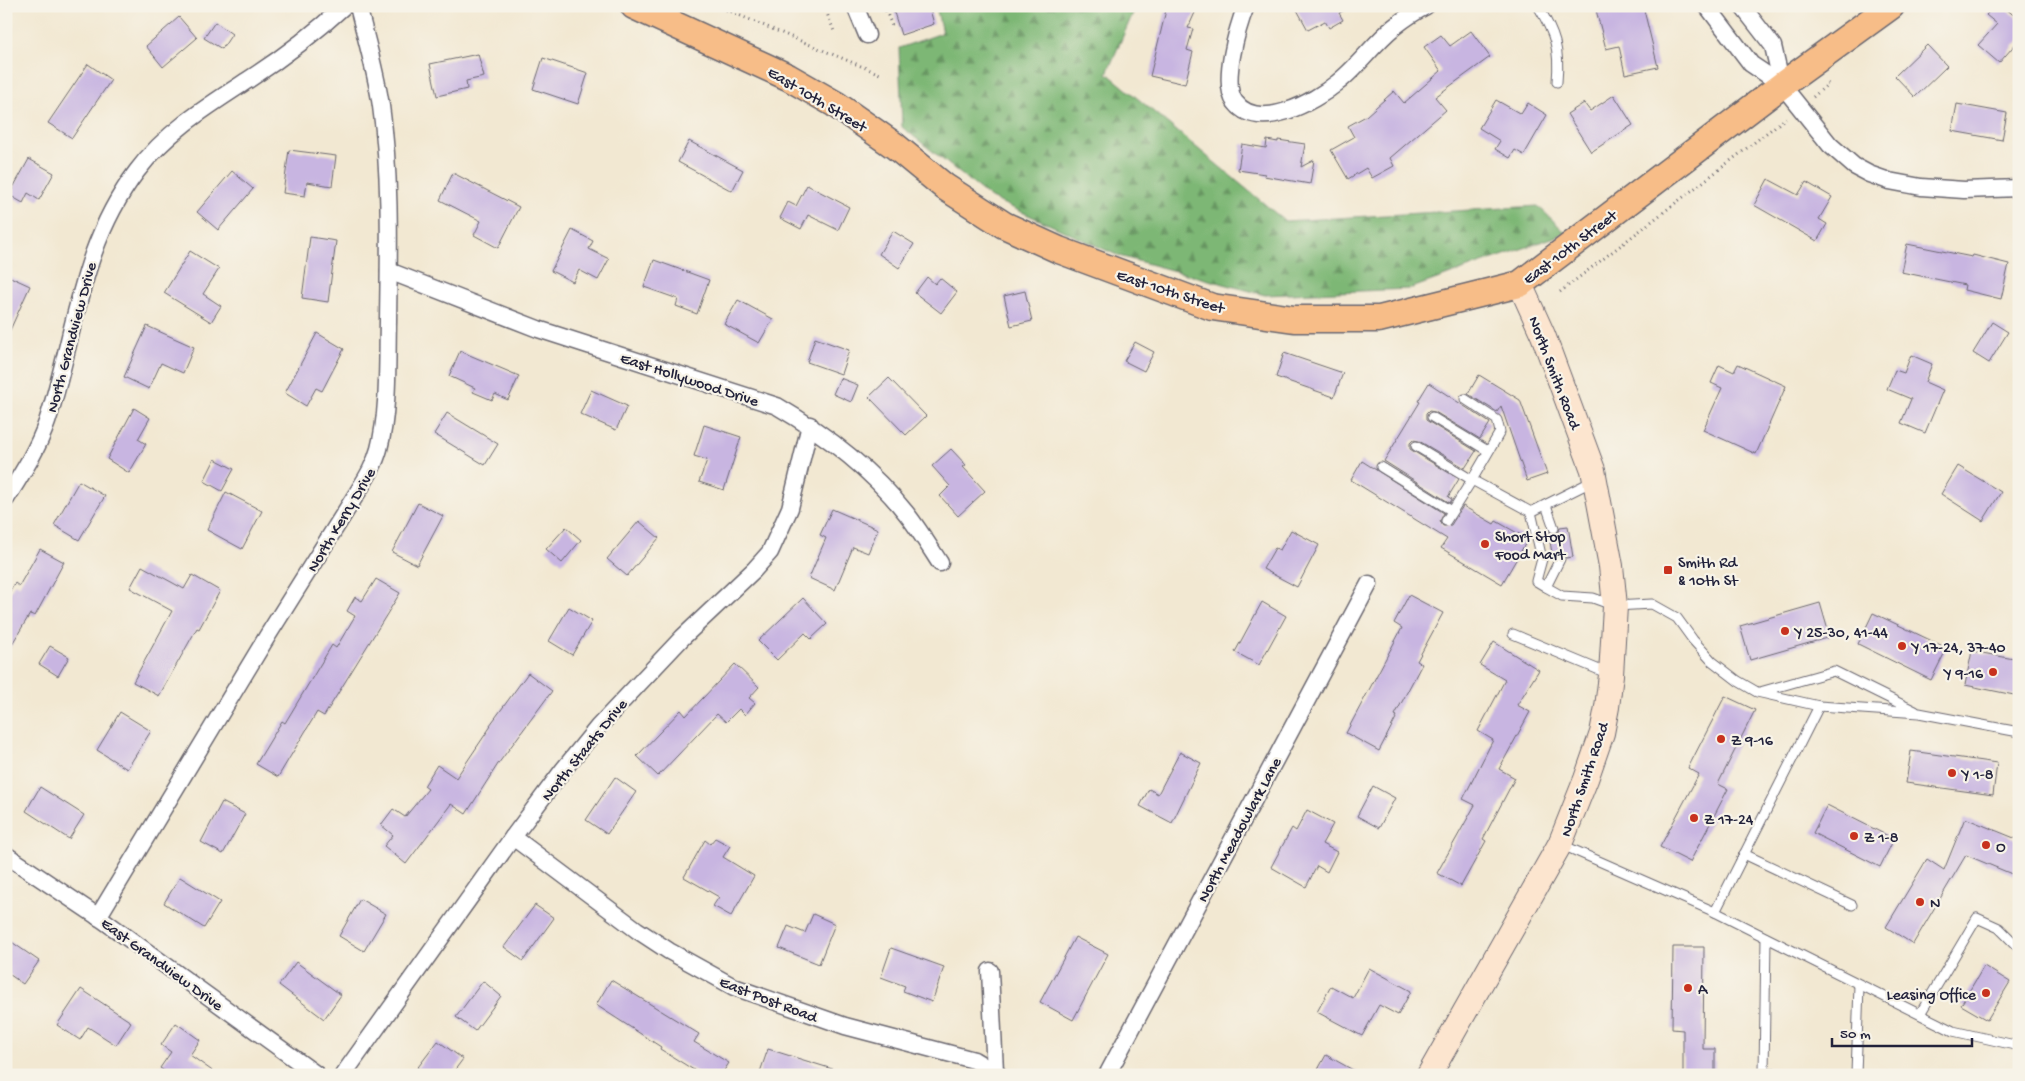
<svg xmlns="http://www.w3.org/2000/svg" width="2025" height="1081" font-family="'Gochi Hand',sans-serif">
<defs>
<pattern id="forest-firs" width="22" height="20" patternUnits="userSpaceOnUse" patternTransform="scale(1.25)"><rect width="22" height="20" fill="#7db775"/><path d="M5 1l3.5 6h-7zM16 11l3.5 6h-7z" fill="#669461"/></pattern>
</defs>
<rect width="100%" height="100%" fill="#f7f3e8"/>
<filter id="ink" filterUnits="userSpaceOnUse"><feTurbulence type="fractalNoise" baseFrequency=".02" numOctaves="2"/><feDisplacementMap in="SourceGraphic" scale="10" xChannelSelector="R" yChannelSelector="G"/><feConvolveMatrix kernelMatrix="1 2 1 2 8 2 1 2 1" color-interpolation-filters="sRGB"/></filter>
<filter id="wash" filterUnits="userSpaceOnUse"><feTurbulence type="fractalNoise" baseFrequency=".0096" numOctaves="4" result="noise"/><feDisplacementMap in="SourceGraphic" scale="20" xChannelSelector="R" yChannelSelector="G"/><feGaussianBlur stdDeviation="1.12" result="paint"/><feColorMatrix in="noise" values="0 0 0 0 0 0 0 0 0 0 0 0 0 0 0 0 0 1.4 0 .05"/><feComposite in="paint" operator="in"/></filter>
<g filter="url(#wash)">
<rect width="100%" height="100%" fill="#f2e8d2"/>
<polygon fill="url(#forest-firs)" stroke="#506c58" points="936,6 1136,6 1107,73 1285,221 1538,206 1566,233 1409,289 1265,295 1119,256 991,198 902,127 899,48 942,33"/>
<g id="blocks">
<g fill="#c8b5e1">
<polygon points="892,6 929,6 934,24 901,35"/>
<polygon points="1167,6 1198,6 1188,28 1193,29 1187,50 1193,52 1185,84 1150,76"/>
<polygon points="1295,6 1352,6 1339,13 1343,20 1329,28 1325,21 1308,30"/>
<polygon points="1595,6 1643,6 1658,67 1625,74 1619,46 1606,49"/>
<polygon points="1994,6 2003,6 2019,20 2019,40 1999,63 1978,45 1997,24 1986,15"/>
<polygon points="179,17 197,38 163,67 146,46"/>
<polygon points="215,22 232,34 222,49 204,38"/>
<polygon points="1471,31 1490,57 1435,97 1446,110 1390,158 1394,166 1372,178 1366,168 1348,179 1331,150 1354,137 1348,126 1366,116 1394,91 1404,103 1441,71 1424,47 1441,35 1450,46"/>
<polygon points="1927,45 1947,66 1915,97 1895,76"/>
<polygon points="478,54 484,77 466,81 467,89 437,96 430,64"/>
<polygon points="543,58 588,73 578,104 533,89"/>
<polygon points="88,64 111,80 72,138 48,123"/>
<polygon points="1614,95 1633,125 1591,152 1567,114 1584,103 1590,111"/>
<polygon points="1496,100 1521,114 1528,103 1547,115 1524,155 1515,150 1510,158 1495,149 1500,141 1479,128"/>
<polygon points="1957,104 2007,113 2002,140 1952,131"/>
<polygon points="1267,140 1278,142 1278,140 1305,144 1301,167 1314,160 1310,184 1264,176 1265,174 1238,170 1242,144 1266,148"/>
<polygon points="689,141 743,170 732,191 678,162"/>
<polygon points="289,150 336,156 332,186 307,182 305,196 283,193"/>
<polygon points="29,159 54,173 39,200 28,193 23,203 9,195"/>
<polygon points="232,171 253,189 218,230 197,212"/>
<polygon points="453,173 519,207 498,248 474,235 481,221 440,200"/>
<polygon points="1768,179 1798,195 1806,182 1832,197 1819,219 1827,224 1817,241 1754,205"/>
<polygon points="807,185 849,207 838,230 808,215 801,229 780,218 788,202 796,206"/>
<polygon points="572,230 593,241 589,249 609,259 598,280 579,270 573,282 551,271"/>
<polygon points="893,231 914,244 899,268 879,254"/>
<polygon points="310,237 336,241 328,302 302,298"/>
<polygon points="1907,244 1972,257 1973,255 2009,264 2001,299 1964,290 1965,285 1901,272"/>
<polygon points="190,251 219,269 203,294 221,306 211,322 164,293"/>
<polygon points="654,260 709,280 697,314 676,306 678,299 644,287"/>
<polygon points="6,275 30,286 6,339"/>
<polygon points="927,277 935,284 940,278 957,292 941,313 915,293"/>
<polygon points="1025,291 1032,321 1011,326 1004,296"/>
<polygon points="738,300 773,319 759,343 724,324"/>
<polygon points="1992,322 2008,332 1989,363 1973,353"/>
<polygon points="147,326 194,347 183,373 161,363 149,389 124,377"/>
<polygon points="317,333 344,349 322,391 316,388 306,406 285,393"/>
<polygon points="815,338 849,350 841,374 807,362"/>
<polygon points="1135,342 1154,352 1144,371 1124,361"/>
<polygon points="460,351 519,376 508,400 495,394 492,400 473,392 475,388 449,376"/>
<polygon points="1284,353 1343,373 1334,397 1276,377"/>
<polygon points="1911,355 1932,364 1925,382 1943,390 1925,433 1901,423 1911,399 1887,389 1895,370 1904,373"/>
<polygon points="1738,364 1786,386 1756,454 1703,430 1722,388 1711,383 1719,365 1734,372"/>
<polygon points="1479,375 1520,400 1547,474 1527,481 1501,406 1497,412 1468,394"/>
<polygon points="840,378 858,385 851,402 833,394"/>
<polygon points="889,378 926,416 906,435 869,397"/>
<polygon points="1429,383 1490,423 1480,439 1435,412 1429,411 1426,414 1426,420 1429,422 1476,451 1465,468 1419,441 1413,440 1410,443 1410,449 1413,451 1459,479 1448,497 1452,499 1450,503 1384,461 1420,402 1418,401"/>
<polygon points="591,390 627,406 616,430 580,414"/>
<polygon points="134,408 150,418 138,439 146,444 129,473 107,459"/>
<polygon points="447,413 498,444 485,465 434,434"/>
<polygon points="704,425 741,437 724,490 699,482 707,460 694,456"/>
<polygon points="951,449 966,465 963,467 985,491 958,516 940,496 950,486 932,466"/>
<polygon points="215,459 234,469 222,491 204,481"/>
<polygon points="1362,461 1444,513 1440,521 1443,526 1451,525 1463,506 1494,524 1496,521 1528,539 1502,584 1441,548 1447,539 1351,480"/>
<polygon points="1958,466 2001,492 1983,521 1941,494"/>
<polygon points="79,481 105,496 79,540 54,525"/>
<polygon points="226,492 262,511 242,549 207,530"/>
<polygon points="418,503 443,516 417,565 392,552"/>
<polygon points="832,509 878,529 868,553 853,547 835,590 809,578 826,538 820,535"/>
<polygon points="639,521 659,538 627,576 607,559"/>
<polygon points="1568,526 1573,557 1566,558 1563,554 1559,553 1553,559 1548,530 1550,533 1556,534 1559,532 1560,527"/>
<polygon points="566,527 581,540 562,563 546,549"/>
<polygon points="1291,530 1319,545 1297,587 1263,569 1275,548 1280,550"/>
<polygon points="40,549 64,562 35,616 30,614 6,654 6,598 15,583 19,586"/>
<polygon points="142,566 184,589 192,575 220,591 199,629 197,628 159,696 133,682 172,611 130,588"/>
<polygon points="376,579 400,593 324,716 317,712 278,777 256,764 282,721 285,723 332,645 336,648 355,616 347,611 355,597 362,601"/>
<polygon points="1409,595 1443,613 1417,661 1422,664 1395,715 1397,716 1379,751 1346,733 1402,628 1394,623"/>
<polygon points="803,598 827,624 811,639 805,633 777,660 758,641"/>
<polygon points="1262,602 1286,616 1259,665 1235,652"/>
<polygon points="1820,603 1830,637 1750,660 1740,626"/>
<polygon points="569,607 592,621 572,655 549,641"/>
<polygon points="1873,613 1947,648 1931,680 1858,644"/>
<polygon points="1494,642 1539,670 1517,705 1530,712 1499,769 1515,778 1483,839 1486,841 1461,886 1437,873 1475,805 1463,799 1493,740 1478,731 1505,680 1480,665"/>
<polygon points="50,646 69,657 58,676 39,664"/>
<polygon points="1972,651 2019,660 2019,696 1965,685"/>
<polygon points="735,664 759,687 749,698 755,703 745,715 739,709 726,722 717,714 658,776 637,756 681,710 686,716"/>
<polygon points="528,673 552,691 498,764 466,814 451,804 406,864 384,846 393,835 381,825 393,809 405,817 428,789 424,786 437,765 456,778 491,726 490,725"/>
<polygon points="1725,696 1755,710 1718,784 1728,789 1690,862 1660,847 1699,774 1688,768"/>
<polygon points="120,712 151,731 127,769 97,750"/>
<polygon points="1911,751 1997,763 1993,795 1906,783"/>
<polygon points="1180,752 1201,763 1172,823 1140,806 1149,789 1158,794"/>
<polygon points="615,777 636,792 607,834 586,820"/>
<polygon points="1373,786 1395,798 1379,828 1357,816"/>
<polygon points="40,787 84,815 69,839 26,811"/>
<polygon points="222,802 245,814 223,854 201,842"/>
<polygon points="1827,805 1894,839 1880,867 1813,833"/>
<polygon points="1307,810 1333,824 1322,844 1337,852 1327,872 1317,866 1306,887 1271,867 1292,828 1296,831"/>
<polygon points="1965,818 2019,840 2019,877 1966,855 1913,944 1886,927 1927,859 1944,870"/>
<polygon points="715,838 730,846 723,857 754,876 731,916 713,906 719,897 684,877 705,840 710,844"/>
<polygon points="180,877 220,902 204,928 164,903"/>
<polygon points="360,899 386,914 364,951 339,936"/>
<polygon points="535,905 554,918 523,961 504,947"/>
<polygon points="813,914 835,924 819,964 779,948 788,926 805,933"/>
<polygon points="1075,937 1108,954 1073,1020 1040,1002"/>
<polygon points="6,938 39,961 23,984 6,972"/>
<polygon points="1673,947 1704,947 1703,1049 1715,1049 1715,1075 1683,1075 1683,1030 1672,1029"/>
<polygon points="891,948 944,967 932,1002 903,991 905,986 881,977"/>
<polygon points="296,962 341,995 324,1019 279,985"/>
<polygon points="1984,966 2010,982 1987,1020 1961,1005"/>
<polygon points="1369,968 1411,991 1398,1015 1379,1005 1362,1036 1317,1012 1331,986 1353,998"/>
<polygon points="611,980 699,1034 694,1042 729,1063 721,1075 702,1075 660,1049 661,1047 596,1005"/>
<polygon points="483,981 501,996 475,1031 456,1017"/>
<polygon points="81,989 131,1022 116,1045 88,1027 80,1040 57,1025"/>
<polygon points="176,1023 200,1040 190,1055 218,1075 170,1075 160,1068 171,1052 161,1045"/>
<polygon points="438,1041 463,1059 451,1075 412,1075"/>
<polygon points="768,1049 842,1072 841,1075 759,1075"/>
<polygon points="1326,1055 1362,1075 1315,1075"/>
</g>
</g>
</g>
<g filter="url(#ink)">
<use href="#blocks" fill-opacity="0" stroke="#6b6770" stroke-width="1"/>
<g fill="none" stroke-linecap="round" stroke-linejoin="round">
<defs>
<g id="lane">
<path d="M1538 6C1555 34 1560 49 1557 82"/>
<polyline points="1432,417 1488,451"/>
<polyline points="1416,446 1472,480 1500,432 1497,420 1465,399"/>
<polyline points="1381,467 1452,511"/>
<polyline points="1546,505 1554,528"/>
<polyline points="1531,512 1542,559 1536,581 1546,587"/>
<polyline points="1446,521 1472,480 1531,512 1595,480"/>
<polyline points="1560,559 1546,587 1562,596 1593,598 1615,606 1652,604 1677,618 1693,640 1712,661 1738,681 1757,692 1819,706 1919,713 2019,732"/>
<polyline points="1513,634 1609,674"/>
<polyline points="1760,692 1834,671 1915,711"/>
<polyline points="1560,844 1715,912 1953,1031 2019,1046"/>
<polyline points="1744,854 1852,905"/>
<polyline points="1715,912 1819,706"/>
<polyline points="1766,938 1764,1073 1783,1075"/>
<polyline points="1920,1014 1977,918 1999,928 2019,948"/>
<polyline points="1856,1075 1859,985"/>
</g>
<g id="street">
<polyline points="855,6 867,35"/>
<path d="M1246 6C1238 26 1221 83 1235 102 1258 133 1314 102 1337 83 1358 67 1373 44 1394 27 1404 19 1414 12 1426 6"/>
<polyline points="1707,6 1751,64 1782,85 1830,145 1854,166 1869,174 1889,181 1921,187 1964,190 2019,188"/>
<polyline points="1742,6 1773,46 1782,85"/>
<path d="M389 271 538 329 777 406C825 434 871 469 906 513 918 528 929 546 940 563"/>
<path d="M6 499C21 475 38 449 47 422 76 334 79 248 137 171 166 132 208 106 248 80 282 58 314 34 344 6"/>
<polyline points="513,837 637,930 669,951 734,987 845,1026 974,1060 999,1075"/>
<polyline points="6,855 103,920 317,1075"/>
<path d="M98 917 268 635 359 490C367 477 375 464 379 449 389 411 387 361 388 321 389 250 391 176 381 106 376 72 366 39 358 6"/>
<polyline points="990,971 995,1071"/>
<polyline points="343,1075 513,837 563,770 598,727 683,637 754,570 770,552 790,508 810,425"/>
<polyline points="1107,1075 1369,584"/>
</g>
<polyline id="secondary" points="1429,1075 1560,844 1586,779 1602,733 1607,707 1611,675 1615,606 1611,566 1593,470 1543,335 1520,284"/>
<polyline id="primary" points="634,6 788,77 835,104 895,146 945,187 1004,225 1059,250 1212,307 1294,319 1379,319 1520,284 1782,85 1891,6"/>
</defs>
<use href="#lane" stroke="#6b6770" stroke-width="11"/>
<use href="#street" stroke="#6b6770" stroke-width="19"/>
<use href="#secondary" stroke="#6b6770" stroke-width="26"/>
<use href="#primary" stroke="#6b6770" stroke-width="29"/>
<g stroke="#6b6770" stroke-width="3" stroke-dasharray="1 4" stroke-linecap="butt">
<polyline points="717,6 880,74"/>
<polyline points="824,6 834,31"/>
<polyline points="884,6 892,26"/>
<polyline points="6,12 9,6"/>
<polyline points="1813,97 1828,84 1826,81"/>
<polyline points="1560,292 1786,118"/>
</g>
<use href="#lane" stroke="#fff" stroke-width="9"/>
<use href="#street" stroke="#fff" stroke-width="16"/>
<use href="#secondary" stroke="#fce5cf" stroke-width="24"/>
<use href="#primary" stroke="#f7bd88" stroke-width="26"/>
</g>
</g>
<g fill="#c8321e" stroke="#f7f3e8" stroke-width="2">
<circle cx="1485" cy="544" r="5"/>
<rect x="1663" y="565" width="10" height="10" rx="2.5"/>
<circle cx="1785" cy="631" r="5"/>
<circle cx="1902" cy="646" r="5"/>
<circle cx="1993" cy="672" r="5"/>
<circle cx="1721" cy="739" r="5"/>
<circle cx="1952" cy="773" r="5"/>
<circle cx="1694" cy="818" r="5"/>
<circle cx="1854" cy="836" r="5"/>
<circle cx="1986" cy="845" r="5"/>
<circle cx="1920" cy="902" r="5"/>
<circle cx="1688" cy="988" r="5"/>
<circle cx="1986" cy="993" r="5"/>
</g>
<g text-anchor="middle" stroke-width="4.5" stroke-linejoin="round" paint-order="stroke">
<g font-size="16" fill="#22223b" stroke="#f7f3e8">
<text transform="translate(818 98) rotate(31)" y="6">East 10th Street</text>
<text transform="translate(1569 246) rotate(-37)" y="6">East 10th Street</text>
<text transform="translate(1171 290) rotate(18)" y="6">East 10th Street</text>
<text transform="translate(70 337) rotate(-75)" y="6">North Grandview Drive</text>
<text transform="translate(1556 372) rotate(69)" y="6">North Smith Road</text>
<text transform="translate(690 378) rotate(18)" y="6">East Hollywood Drive</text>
<text transform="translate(340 519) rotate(-59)" y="6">North Kerry Drive</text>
<text transform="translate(583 749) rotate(-51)" y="6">North Staats Drive</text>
<text transform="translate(1583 779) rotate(-71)" y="6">North Smith Road</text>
<text transform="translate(1238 829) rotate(-62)" y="6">North Meadowlark Lane</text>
<text transform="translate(163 963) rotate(36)" y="6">East Grandview Drive</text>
<text transform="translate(769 998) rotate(21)" y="6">East Post Road</text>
</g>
<g font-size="16" fill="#22223b" stroke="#f7f3e8" text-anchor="start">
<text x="1495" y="541">Short Stop<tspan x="1495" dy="18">Food Mart</tspan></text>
<text x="1678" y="567">Smith Rd<tspan x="1678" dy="18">&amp; 10th St</tspan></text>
<text x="1795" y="637">Y 25-30, 41-44</text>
<text x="1912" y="652">Y 17-24, 37-40</text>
<text x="1983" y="678" text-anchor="end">Y 9-16</text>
<text x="1731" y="745">Z 9-16</text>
<text x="1962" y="779">Y 1-8</text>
<text x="1704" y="824">Z 17-24</text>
<text x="1864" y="842">Z 1-8</text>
<text x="1996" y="851">O</text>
<text x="1930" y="908">N</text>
<text x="1698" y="994">A</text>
<text x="1976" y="999" text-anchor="end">Leasing Office</text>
</g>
</g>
<rect width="2025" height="1081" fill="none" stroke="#f7f3e8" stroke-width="25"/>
<path d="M1832 1038v8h140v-8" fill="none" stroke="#22223b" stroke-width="2.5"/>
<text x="1840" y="1038" font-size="15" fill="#22223b" stroke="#f7f3e8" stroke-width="4" paint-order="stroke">50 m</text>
</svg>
